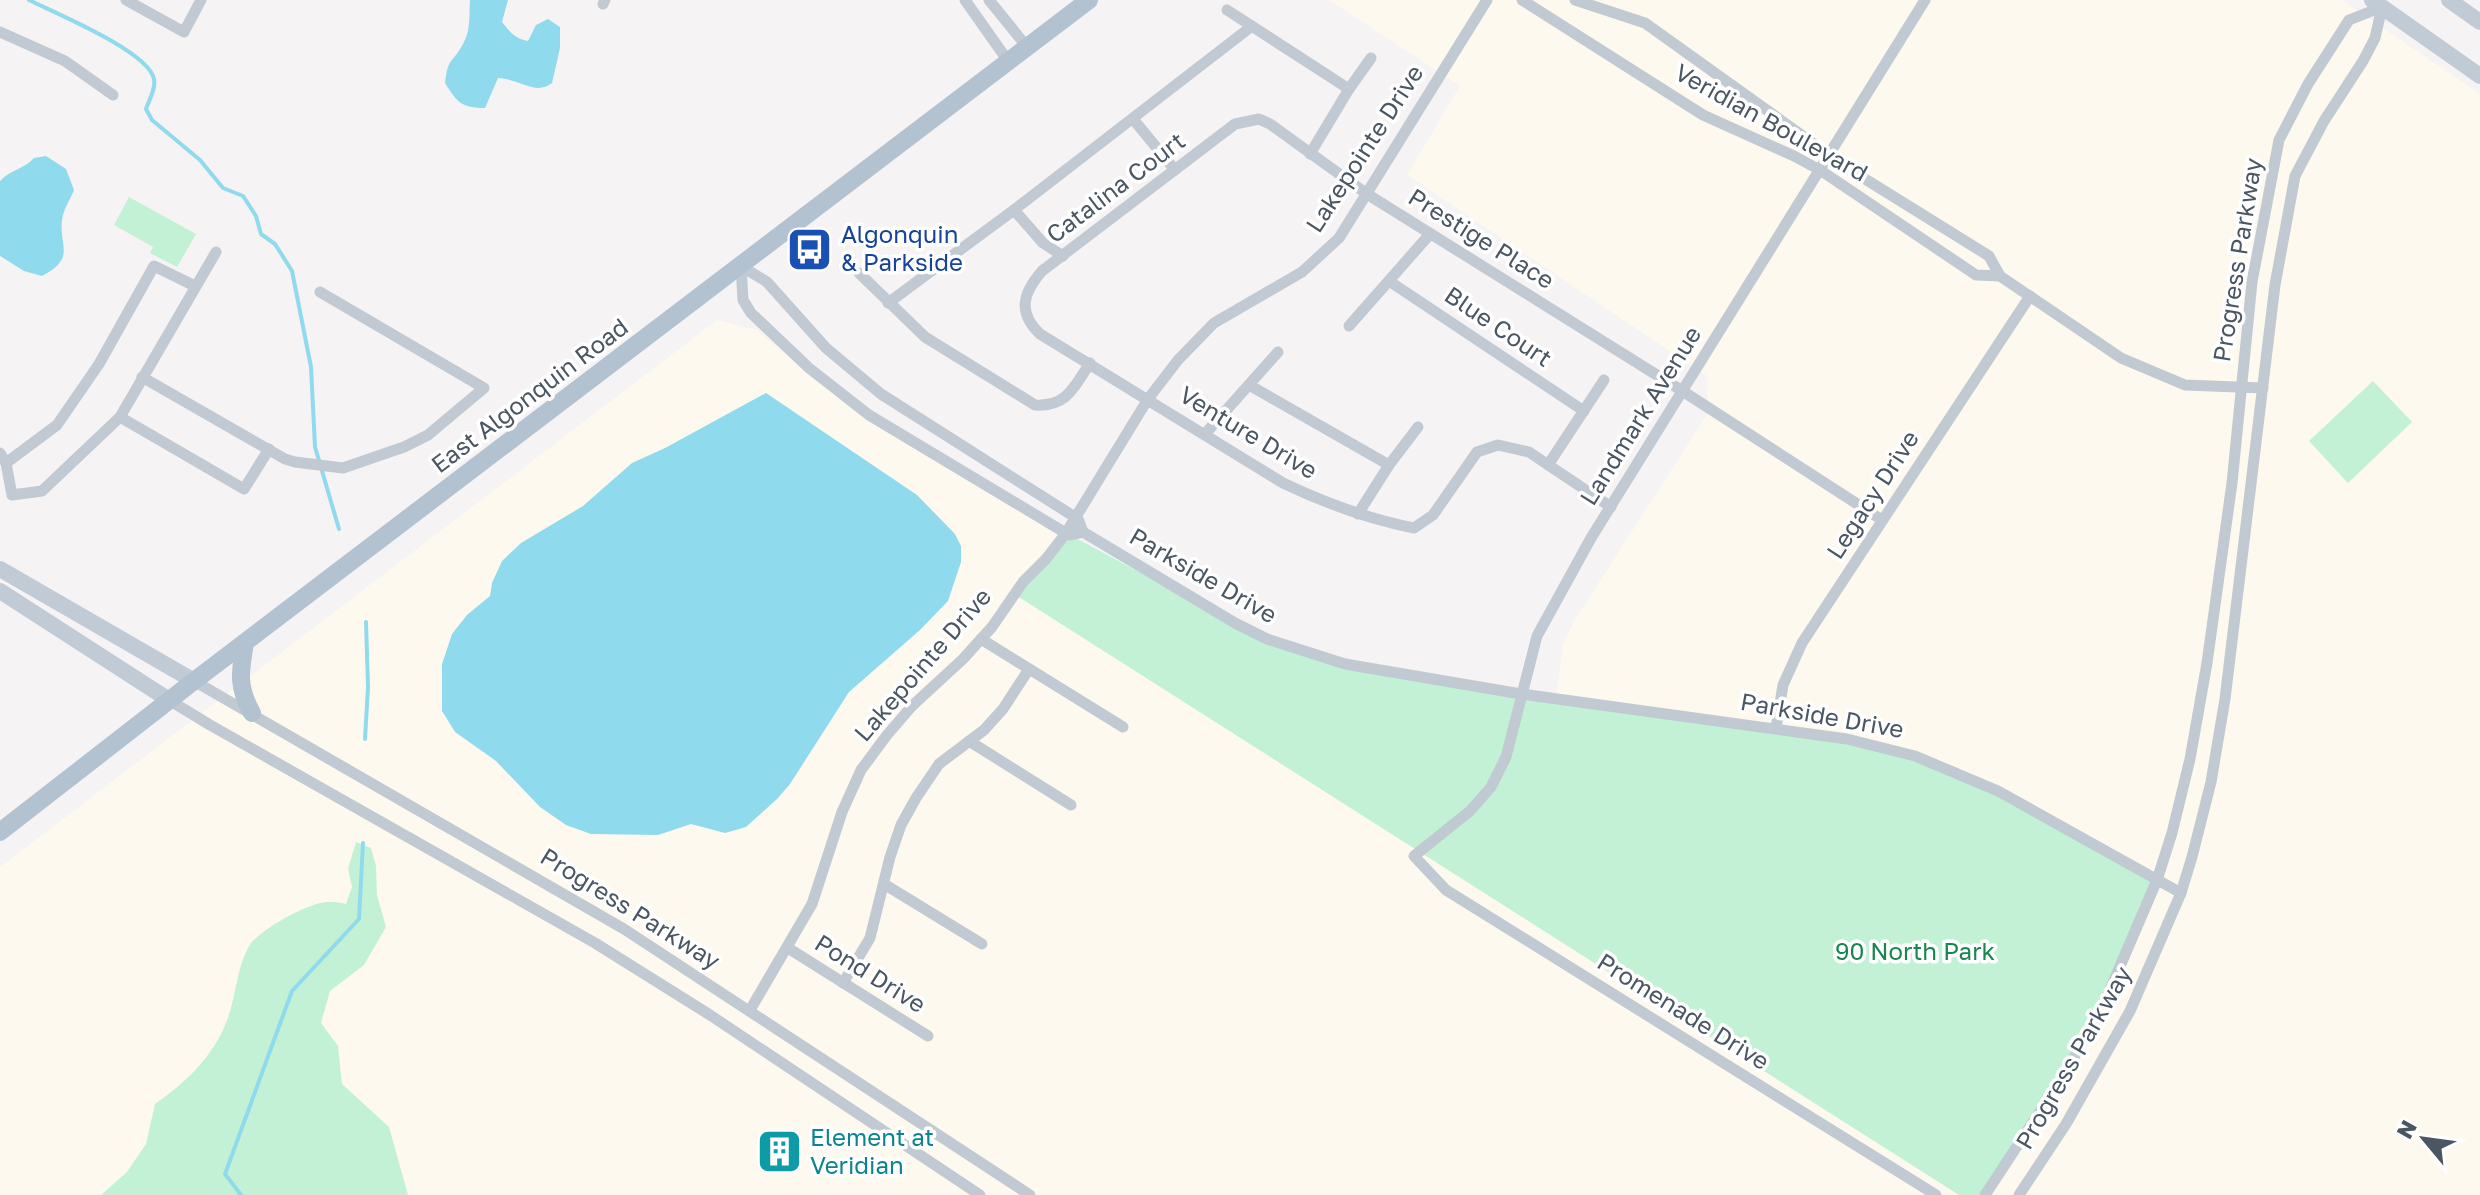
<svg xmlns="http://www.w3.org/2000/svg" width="2480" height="1195" font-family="'Golos Text',sans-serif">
<rect width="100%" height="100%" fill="#f5f3f3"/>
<polygon fill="#fdf9ef" points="1329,0 2342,0 2480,94 2480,1195 0,1195 0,867 717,320 756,330 842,400 1069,535 1235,623 1309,653 1556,698 1563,644 1574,621 1708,413 1707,376 1407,175 1460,86"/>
<g fill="#c3f1d5">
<polygon points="129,197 196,234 177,267 150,253 153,247 114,225"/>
<polygon points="2373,381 2412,422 2348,483 2309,441"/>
<polygon points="1066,533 1235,623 1345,664 1847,739 1968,776 2157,880 2106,999 1985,1195 1959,1195 1014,594"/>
<path d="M356 842 371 848 376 866 377 895 386 927 364 965 330 991 321 1023 338 1046 342 1084 389 1127 408 1195H101L127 1172 146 1144 155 1104C185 1083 212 1058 226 1023 236 999 236 969 249 946 259 930 309 902 328 902 333 901 340 903 346 904L352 887 348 869Z"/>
</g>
<g fill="#90daee">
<path d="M470 0H508L502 22C510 32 515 39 528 41L536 25 548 19 560 27V48L552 83C536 96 520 79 498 78L485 108C461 108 457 102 445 83 448 57 452 64 463 44 471 30 469 15 470 0Z"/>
<path d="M46 156 66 169 74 190C71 198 65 207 63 215 56 244 79 257 42 276L24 271 0 256V181C10 170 24 169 34 158Z"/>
<polygon points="766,393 917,495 955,534 961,546 961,562 948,601 920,630 849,692 790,784 777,799 746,827 725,833 691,824 658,835 591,834 566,825 540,807 496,761 455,732 442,711 442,664 452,634 467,615 490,596 492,583 502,561 521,543 583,506 632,463 665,448"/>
</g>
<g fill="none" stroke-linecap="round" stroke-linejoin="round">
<g stroke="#90daee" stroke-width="4">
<path d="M29 0C55 13 148 51 154 79 156 89 149 100 146 109L152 120 200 160 223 188 243 196 256 216 261 234 275 244 292 271 311 367 315 447 339 529"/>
<polyline points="365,739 368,687 366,622"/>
<polyline points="241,1195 225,1174 292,991 359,919 363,843"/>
</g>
<g stroke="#c1cad2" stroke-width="11">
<polyline points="126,0 184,32 201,0"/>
<polyline points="965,0 1008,61"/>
<polyline points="989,0 1027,47"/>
<polyline points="1522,0 1703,115 1794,156 1820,170 1976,275 2000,276"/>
<polyline points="1575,0 1645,23 1849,169 1989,256 2000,276 2121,358 2185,385 2263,388"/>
<polyline points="1925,0 1591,538 1537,636 1506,757 1491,787 1470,811 1414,856 1446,890 1936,1195"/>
<polyline points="603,4 605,0"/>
<polyline points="1227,10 1349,89 1310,154"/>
<polyline points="0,32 65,61 113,95"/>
<polyline points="1349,89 1371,58"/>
<polyline points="1133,119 1175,170"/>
<polyline points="1014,210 1043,243 1063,256"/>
<polyline points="741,266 767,282 826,348 881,394 1078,519 1083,532 1235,623 1267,639 1345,664 1521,694 1847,739 1915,756 1998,791 2181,893"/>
<polyline points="741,266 743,300 751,313 809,368 869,415 1069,535 1083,532"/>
<path d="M859 273 925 337 1035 405C1067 407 1074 387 1090 363"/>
<polyline points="1389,281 1584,411"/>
<polyline points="195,286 154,266 99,364 57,425 6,463 12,495 42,491 120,417 216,252"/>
<polyline points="888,303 1014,210 1252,26"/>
<polyline points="1349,326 1430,234"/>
<polyline points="142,377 285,459 295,462 343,468 404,447 428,435 484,388 320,292"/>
<polyline points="1249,385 1389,465 1358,514"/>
<polyline points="120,417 244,489 269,449"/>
<polyline points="1205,434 1278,352"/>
<polyline points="0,453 6,463"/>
<polyline points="1389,465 1418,427"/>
<polyline points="1548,465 1604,380"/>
<path d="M1611 507 1529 452 1498 445 1477 452 1433 515 1414 528C1368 519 1325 503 1283 483L1040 334C1017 312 1023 293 1042 271L1235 124 1259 119 1270 124 1367 194 1684 392 1882 520"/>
<polyline points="981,639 1123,727"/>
<polyline points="194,681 624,929 1030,1195"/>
<polyline points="169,700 210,725 595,943 710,1015 980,1195"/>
<polyline points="1776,728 1783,685 1802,643 2030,296"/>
<polyline points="969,741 1071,805"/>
<polyline points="884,884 982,944"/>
<polyline points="788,948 928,1036"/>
<polyline points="843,983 870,938 890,857 901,825 916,798 939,764 984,730 1003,709 1029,669"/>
<polyline points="750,1010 812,904 842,812 861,770 887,735 912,706 963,659 992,627 1023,582 1046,559 1066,533 1148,399 1178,360 1214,323 1302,272 1339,238 1487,0"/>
<polyline points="1985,1195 2066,1072 2106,999 2157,880 2172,833 2190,759 2207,663 2232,483 2252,282 2279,140 2308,84 2349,20 2382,7"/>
<polyline points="2019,1195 2066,1124 2130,1011 2181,893 2192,857 2211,782 2225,699 2275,285 2295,176 2324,121 2363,61 2375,38 2382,7"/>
</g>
<g stroke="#c1cbd6" stroke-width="16">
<polyline points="2372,0 2480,76"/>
<polyline points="2449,0 2480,22"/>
<polyline points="0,569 194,681"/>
<polyline points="0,591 169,700"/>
</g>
<g stroke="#b3c2d1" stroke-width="18">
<path d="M245 643C240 672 237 686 252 713"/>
<polyline points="0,832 194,681 1089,0"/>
</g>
</g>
<defs>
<symbol id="bus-square" viewBox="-11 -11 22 22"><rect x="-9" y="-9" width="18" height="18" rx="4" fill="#1a4fb4" stroke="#fff"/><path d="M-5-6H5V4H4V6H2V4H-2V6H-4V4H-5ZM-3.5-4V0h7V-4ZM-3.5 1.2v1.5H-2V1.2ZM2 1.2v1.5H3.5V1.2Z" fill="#fff"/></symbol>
<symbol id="building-square" viewBox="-11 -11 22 22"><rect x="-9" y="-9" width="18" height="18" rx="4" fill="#0f9aa8" stroke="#fff"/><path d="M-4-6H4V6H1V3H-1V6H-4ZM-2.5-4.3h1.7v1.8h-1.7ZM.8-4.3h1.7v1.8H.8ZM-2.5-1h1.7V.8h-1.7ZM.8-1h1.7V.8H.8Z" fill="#fff"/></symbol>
</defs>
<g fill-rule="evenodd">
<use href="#bus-square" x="784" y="224" width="51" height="51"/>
<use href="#building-square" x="754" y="1126" width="51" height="51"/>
</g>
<g text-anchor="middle" stroke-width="7" stroke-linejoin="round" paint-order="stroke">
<g font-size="24" fill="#4a5661" stroke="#fff">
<text transform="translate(1771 123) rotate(29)" y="8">Veridian Boulevard</text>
<text transform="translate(1365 149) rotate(-57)" y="8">Lakepointe Drive</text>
<text transform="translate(1116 188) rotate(-37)" y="8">Catalina Court</text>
<text transform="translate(1481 239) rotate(32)" y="8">Prestige Place</text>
<text transform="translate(2238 260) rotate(-81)" y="8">Progress Parkway</text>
<text transform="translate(1498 327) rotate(34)" y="8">Blue Court</text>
<text transform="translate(530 396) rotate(-37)" y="8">East Algonquin Road</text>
<text transform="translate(1641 416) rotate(-58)" y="8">Landmark Avenue</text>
<text transform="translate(1248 433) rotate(31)" y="8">Venture Drive</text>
<text transform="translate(1873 495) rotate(-57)" y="8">Legacy Drive</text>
<text transform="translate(1203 576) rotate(30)" y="8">Parkside Drive</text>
<text transform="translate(923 665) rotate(-49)" y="8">Lakepointe Drive</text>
<text transform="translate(1822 716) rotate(10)" y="8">Parkside Drive</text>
<text transform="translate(630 909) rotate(32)" y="8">Progress Parkway</text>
<text transform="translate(870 974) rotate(32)" y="8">Pond Drive</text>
<text transform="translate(1683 1012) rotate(32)" y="8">Promenade Drive</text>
<text transform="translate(2074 1058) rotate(-60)" y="8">Progress Parkway</text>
</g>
<g font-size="24" fill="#164399" stroke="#fff" text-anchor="start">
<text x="841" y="243">Algonquin<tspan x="841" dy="28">&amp; Parkside</tspan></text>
</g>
<g font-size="24" fill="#17864f" stroke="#fff">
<text x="1915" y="960">90 North Park</text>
</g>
<g font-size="24" fill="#0d838f" stroke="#fff" text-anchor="start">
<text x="810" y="1146">Element at<tspan x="810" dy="28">Veridian</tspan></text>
</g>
</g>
<g transform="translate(2424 1139) rotate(299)" stroke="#ffffff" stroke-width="6" paint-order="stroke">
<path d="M0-6L14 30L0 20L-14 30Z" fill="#4a5661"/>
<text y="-12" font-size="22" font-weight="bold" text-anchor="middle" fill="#4a5661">N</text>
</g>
</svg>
